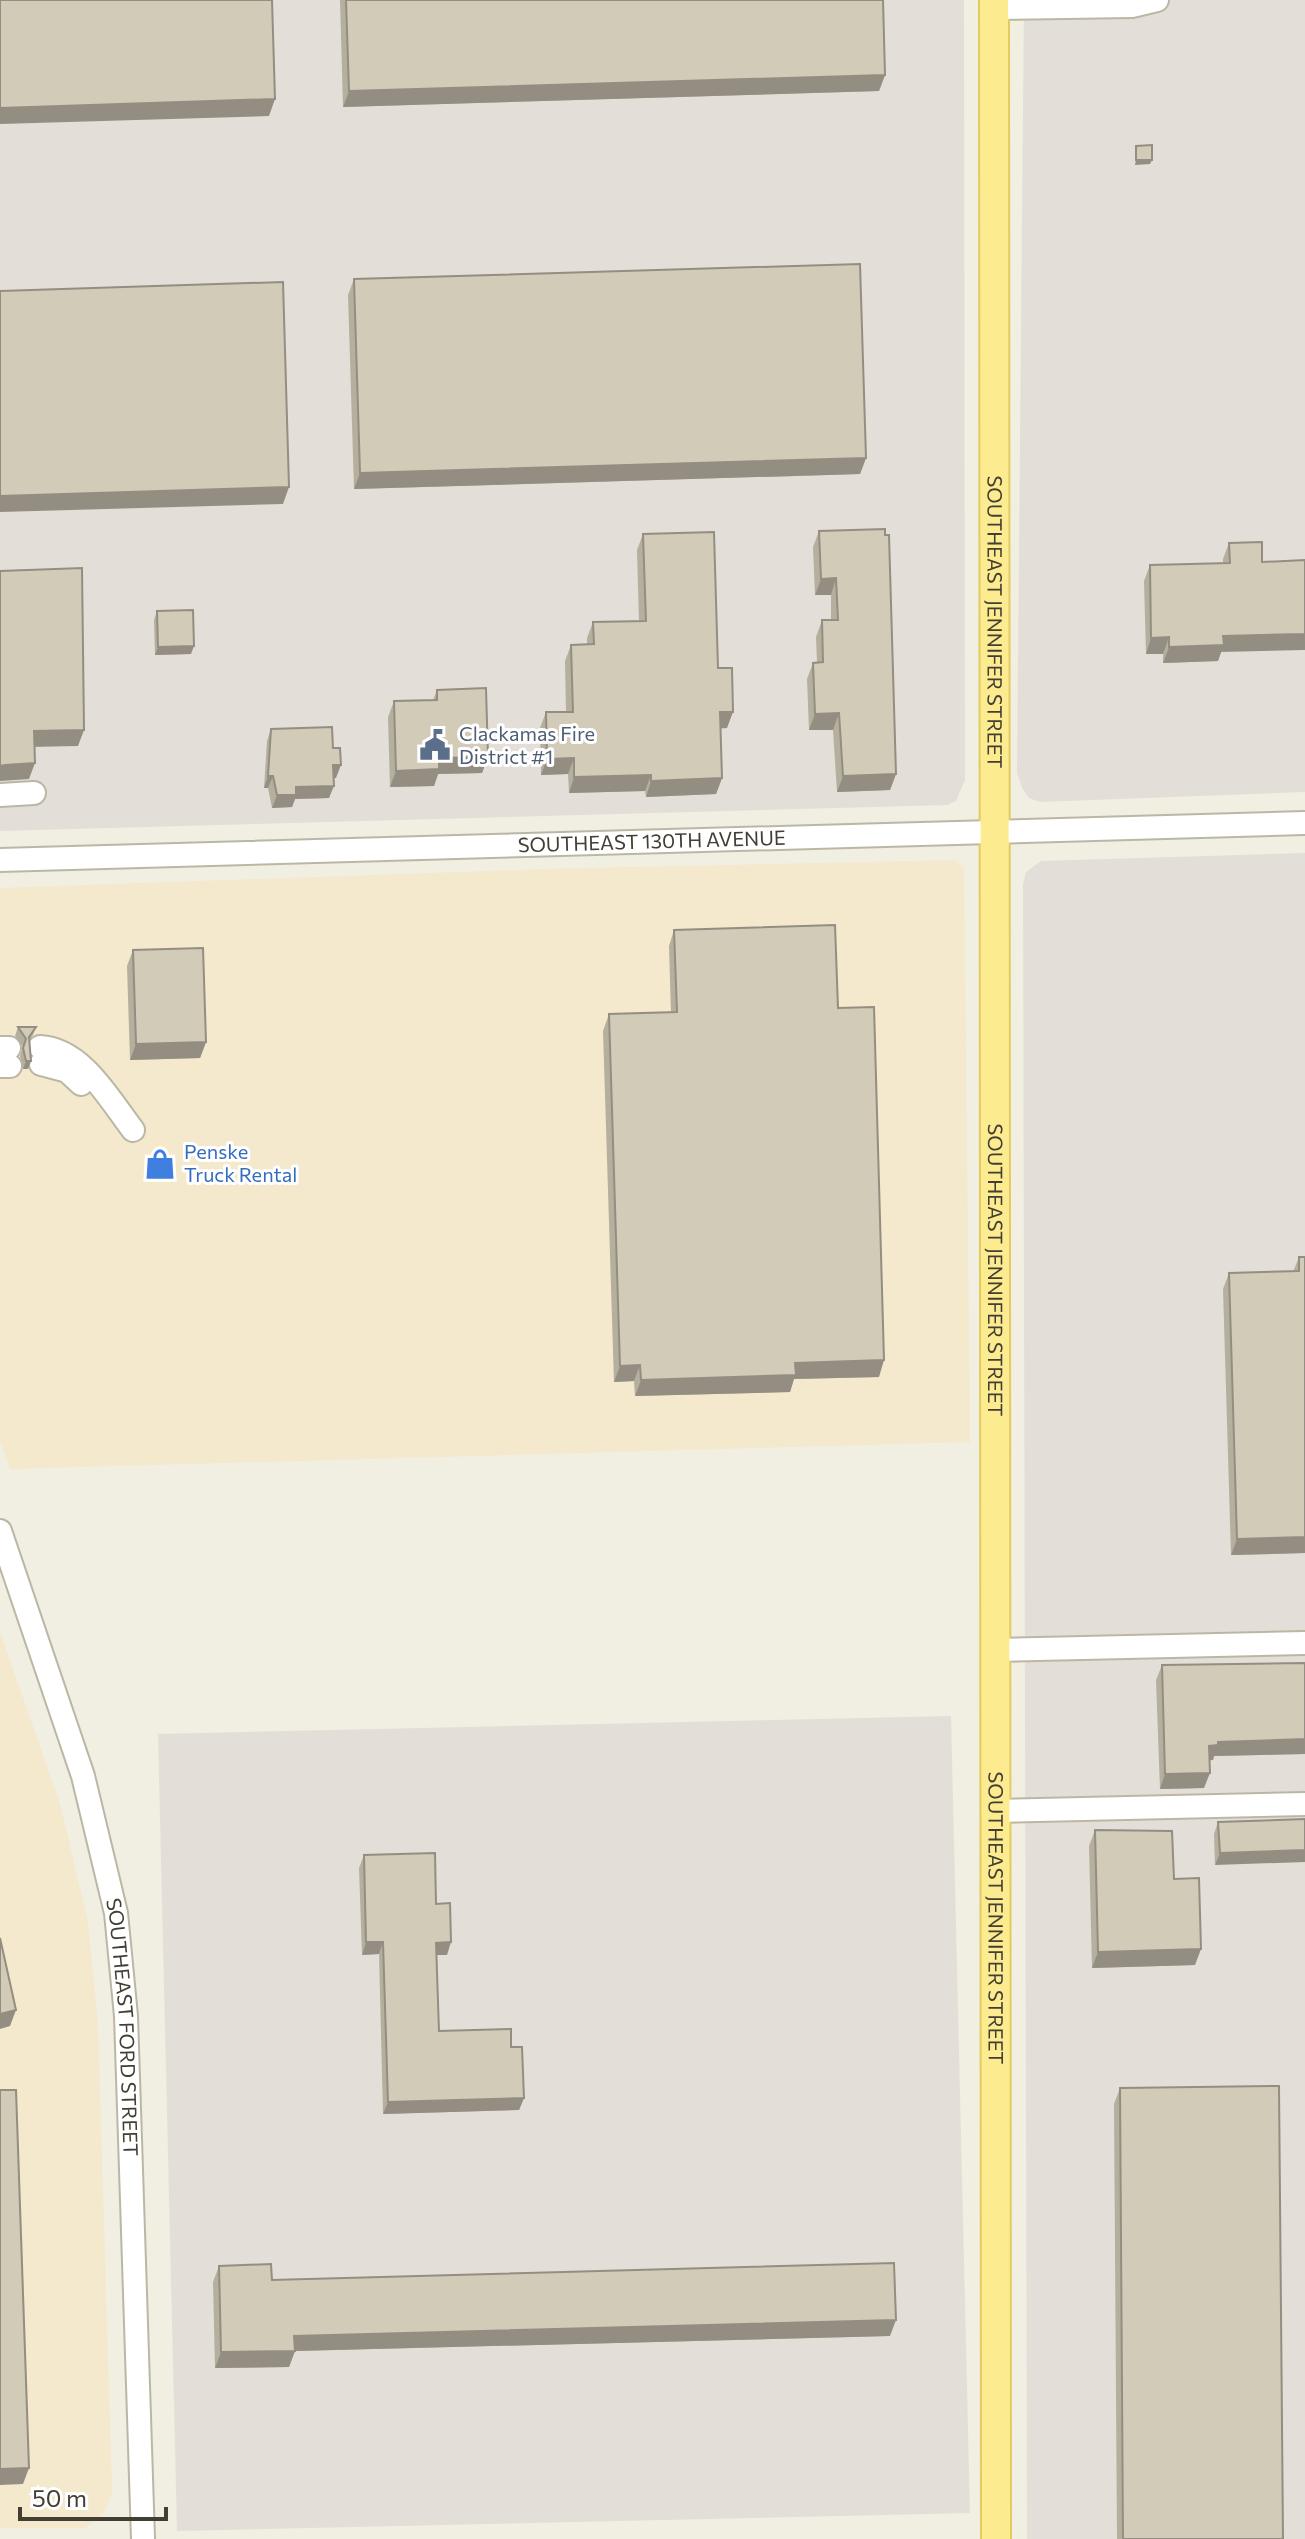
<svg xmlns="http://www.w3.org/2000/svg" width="1305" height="2539" font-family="Commissioner,sans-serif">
<rect width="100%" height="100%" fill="#f1eee2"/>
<g fill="#f4e8cd">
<polygon points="955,860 964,868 970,1442 10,1469 0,1440 0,888 544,869"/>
<polygon points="0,1632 60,1804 88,1922 98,2024 112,2492 105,2511 85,2528 0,2528"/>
</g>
<g fill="#e3dfd8">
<polygon points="0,0 964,0 965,780 956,801 947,805 0,831"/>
<polygon points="1024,0 1305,0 1305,792 1040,802 1029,798 1022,788 1017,772"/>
<polygon points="1305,853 1305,2539 1027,2539 1023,884 1026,872 1041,861"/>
<polygon points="951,1716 970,2513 177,2531 158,1734"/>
</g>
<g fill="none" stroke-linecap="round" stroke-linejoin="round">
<defs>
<g id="minor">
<polyline points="994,8 1132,6 1157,0"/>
<polyline points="0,795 34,793"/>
<path id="s1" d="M0 860 1305 823"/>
<path d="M40 1047C82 1049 109 1099 133 1130"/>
<polyline points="0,1048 9,1048"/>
<polyline points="41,1064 67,1071 81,1084"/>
<polyline points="0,1066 10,1066"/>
<path id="s2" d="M0 1531 83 1776 116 1913 126 2016 143 2539"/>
<polyline points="993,1650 1305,1643"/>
<polyline points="994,1811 1305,1804"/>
</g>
<g id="major">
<path id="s3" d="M994 0 996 2539"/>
</g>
</defs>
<use href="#minor" stroke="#bcb7a5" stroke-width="26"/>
<use href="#major" stroke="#e2cb60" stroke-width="32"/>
<use href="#minor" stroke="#fff" stroke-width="22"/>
<use href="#major" stroke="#fdec8f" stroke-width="28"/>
</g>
<g fill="#b5af9e">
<polygon points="340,0 883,0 885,75 879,91 343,107"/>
<polygon points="354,279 866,458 860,474 354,489 348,295"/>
<polygon points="885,529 896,774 890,790 837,792 833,730 809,730 807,679 813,663 817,663 816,637 822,620 831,620 831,595 815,595 813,547 819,531"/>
<polygon points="643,534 718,668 727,728 720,728 722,778 716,794 646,797 645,791 569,793 568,774 541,775 540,728 546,712 566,712 565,661 571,645 587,645 587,638 593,622 639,621 637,550"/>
<polygon points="1262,542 1218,661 1163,663 1163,654 1146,654 1144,581 1150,565 1223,563 1223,559 1229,543"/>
<polygon points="157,611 191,654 155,655 154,620"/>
<polygon points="437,690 488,757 482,773 438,774 434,786 390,787 388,717 394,701 433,700"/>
<polygon points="271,729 333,748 336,778 334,778 329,798 295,799 292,807 272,808 268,788 264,788 267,741"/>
<polygon points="674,930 838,1008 879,1377 794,1379 790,1392 635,1396 634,1381 614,1382 603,1031 609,1014 671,1013 669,946"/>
<polygon points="133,950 206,1042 200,1058 130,1060 127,966"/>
<polygon points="18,1027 36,1027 33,1035 30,1040 28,1069 23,1069 20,1056 23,1047 15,1036"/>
<polygon points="1299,1257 1305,1553 1231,1555 1223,1289 1229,1273 1293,1272"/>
<polygon points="1305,1663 1305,1754 1214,1756 1213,1760 1209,1760 1204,1788 1160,1789 1156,1680 1162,1665"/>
<polygon points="1305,1819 1215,1865 1214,1834 1218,1822"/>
<polygon points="1095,1830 1195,1965 1092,1968 1089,1846"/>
<polygon points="364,1855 436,1904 447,1955 437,1955 439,2031 511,2047 524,2098 519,2110 383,2114 379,1954 362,1955 359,1868"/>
<polygon points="1120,2088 1283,2539 1117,2539 1114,2104"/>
<polygon points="219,2266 272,2280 890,2336 295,2351 289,2367 215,2368 213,2282"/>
</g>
<g fill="#938e81">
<polygon points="885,75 879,91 343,107 349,91"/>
<polygon points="275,99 269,116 0,124 0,108"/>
<polygon points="1136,160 1152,160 1150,164 1135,165"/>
<polygon points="866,458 860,474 354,489 360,473"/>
<polygon points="289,487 283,504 0,512 0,496"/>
<polygon points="836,578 831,595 815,595 821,579"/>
<polygon points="1305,634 1305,650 1221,652 1218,661 1163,663 1169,647 1223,636"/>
<polygon points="1169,637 1163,654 1146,654 1151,638"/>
<polygon points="194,646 191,654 155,655 158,647"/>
<polygon points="720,712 733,712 727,728 714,729"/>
<polygon points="839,713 833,730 809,730 815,714"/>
<polygon points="84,730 78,746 28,747 34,731"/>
<polygon points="488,757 482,773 438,774 434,786 390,787 396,771 439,758"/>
<polygon points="574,758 568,774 541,775 547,759"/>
<polygon points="35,763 29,779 0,781 0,766 5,765"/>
<polygon points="333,765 341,765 336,778 329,778"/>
<polygon points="896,774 890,790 837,792 843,776"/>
<polygon points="651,775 645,791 569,793 574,777"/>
<polygon points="268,776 273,776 268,788 264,788"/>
<polygon points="722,778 716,794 646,797 651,781"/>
<polygon points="334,786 329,798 295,799 292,807 272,808 277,795 296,787"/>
<polygon points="206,1042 200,1058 130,1060 136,1044"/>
<polygon points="26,1061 31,1061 28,1069 23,1069"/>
<polygon points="884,1360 879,1377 794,1379 790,1392 635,1396 641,1380 795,1363"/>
<polygon points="640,1365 634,1381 614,1382 620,1366"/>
<polygon points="1305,1537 1305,1553 1231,1555 1237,1539"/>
<polygon points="1305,1739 1305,1754 1214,1756 1213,1760 1203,1761 1209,1746 1218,1742"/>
<polygon points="1210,1773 1204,1788 1160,1789 1165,1774"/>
<polygon points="1305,1850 1305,1862 1215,1865 1220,1853"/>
<polygon points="366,1942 383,1942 379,1954 362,1955"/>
<polygon points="451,1942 447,1955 432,1955 436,1943"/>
<polygon points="1201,1949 1195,1965 1092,1968 1098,1952"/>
<polygon points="16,2010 10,2026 0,2029 0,2014"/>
<polygon points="524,2098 519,2110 383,2114 388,2102"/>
<polygon points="896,2320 890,2336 295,2351 289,2367 215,2368 221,2352 294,2336"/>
<polygon points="29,2468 23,2484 0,2485 0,2469"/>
</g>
<g fill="#d2cbb8" stroke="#938e81" stroke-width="2">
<polygon points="0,0 272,0 275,99 0,108"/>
<polygon points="346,0 883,0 885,75 349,91"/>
<polygon points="1152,145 1152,160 1136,160 1136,146"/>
<polygon points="860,264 866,458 360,473 354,279"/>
<polygon points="283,282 289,487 0,496 0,291"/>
<polygon points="885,529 885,535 889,535 896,774 843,776 839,713 815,714 813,663 823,662 822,620 838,620 836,578 821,579 819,531"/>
<polygon points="714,532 718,668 732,668 733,712 720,712 722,778 651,781 651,775 574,777 574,758 547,759 546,712 573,712 571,645 594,644 593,622 646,621 643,534"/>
<polygon points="1262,542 1262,562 1305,560 1305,634 1223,636 1224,645 1169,647 1169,637 1151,638 1150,565 1230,563 1229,543"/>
<polygon points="82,568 84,730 34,731 35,763 5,765 0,766 0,571"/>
<polygon points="193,610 194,646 158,647 157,611"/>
<polygon points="486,688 488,757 439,758 439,769 396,771 394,701 437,700 437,690"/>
<polygon points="332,727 333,748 340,748 341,765 333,765 334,786 296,787 296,795 277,795 273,776 268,776 271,729"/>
<polygon points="835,925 838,1008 874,1007 884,1360 795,1363 796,1375 641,1380 640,1365 620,1366 609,1014 677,1012 674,930"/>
<polygon points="203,948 206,1042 136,1044 133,950"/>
<polygon points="18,1027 36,1027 29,1037 31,1061 26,1061 23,1048 26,1039"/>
<polygon points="1299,1257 1305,1257 1305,1537 1237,1539 1229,1273 1299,1271"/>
<polygon points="1305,1663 1305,1739 1218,1742 1218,1745 1209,1746 1210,1773 1165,1774 1162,1665"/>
<polygon points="1305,1819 1305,1850 1220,1853 1218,1822"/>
<polygon points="1095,1830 1172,1831 1174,1879 1199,1878 1201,1949 1098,1952"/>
<polygon points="435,1853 436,1904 450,1903 451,1942 436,1943 439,2031 511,2029 511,2047 522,2047 524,2098 388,2102 383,1942 366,1942 364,1855"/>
<polygon points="0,1938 16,2010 0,2014"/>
<polygon points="1279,2086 1283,2539 1123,2539 1120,2088"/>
<polygon points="0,2090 16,2090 29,2468 0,2469"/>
<polygon points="894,2263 896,2320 294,2336 295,2351 221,2352 219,2266 271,2264 272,2280"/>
</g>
<defs>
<symbol id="civic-bare" viewBox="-9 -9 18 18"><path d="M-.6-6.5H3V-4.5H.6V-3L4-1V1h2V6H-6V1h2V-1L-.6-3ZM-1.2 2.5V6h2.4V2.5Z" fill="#5c6f8a" stroke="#fff" stroke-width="2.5" paint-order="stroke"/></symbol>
<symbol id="shop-bare" viewBox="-9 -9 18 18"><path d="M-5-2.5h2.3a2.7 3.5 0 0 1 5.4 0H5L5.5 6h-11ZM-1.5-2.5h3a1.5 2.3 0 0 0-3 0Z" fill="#3f7fe0" stroke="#fff" stroke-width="2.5" paint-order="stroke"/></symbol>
</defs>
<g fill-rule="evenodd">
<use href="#civic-bare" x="413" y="723" width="44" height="44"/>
<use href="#shop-bare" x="138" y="1142" width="44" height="44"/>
</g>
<g text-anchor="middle" stroke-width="6" stroke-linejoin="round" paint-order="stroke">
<g font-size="20" fill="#423e33" stroke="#fff">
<text dy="7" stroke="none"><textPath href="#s3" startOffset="622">SOUTHEAST JENNIFER STREET</textPath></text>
<text dy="7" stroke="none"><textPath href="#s1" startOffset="652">SOUTHEAST 130TH AVENUE</textPath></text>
<text dy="7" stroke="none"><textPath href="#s3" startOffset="1270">SOUTHEAST JENNIFER STREET</textPath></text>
<text dy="7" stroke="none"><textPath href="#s3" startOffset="1918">SOUTHEAST JENNIFER STREET</textPath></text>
<text dy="7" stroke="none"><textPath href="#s2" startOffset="514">SOUTHEAST FORD STREET</textPath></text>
</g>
<g font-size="20" fill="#4e5e75" stroke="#fff" text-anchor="start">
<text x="459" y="741">Clackamas Fire<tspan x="459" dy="23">District #1</tspan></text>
</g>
<g font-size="20" fill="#366cbe" stroke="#fff" text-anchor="start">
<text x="184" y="1159">Penske<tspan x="184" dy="23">Truck Rental</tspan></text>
</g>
</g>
<path d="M20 2507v12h146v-12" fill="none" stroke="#423e33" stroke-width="4"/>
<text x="32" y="2507" font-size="24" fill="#423e33" stroke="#ffffff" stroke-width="6" paint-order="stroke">50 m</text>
</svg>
